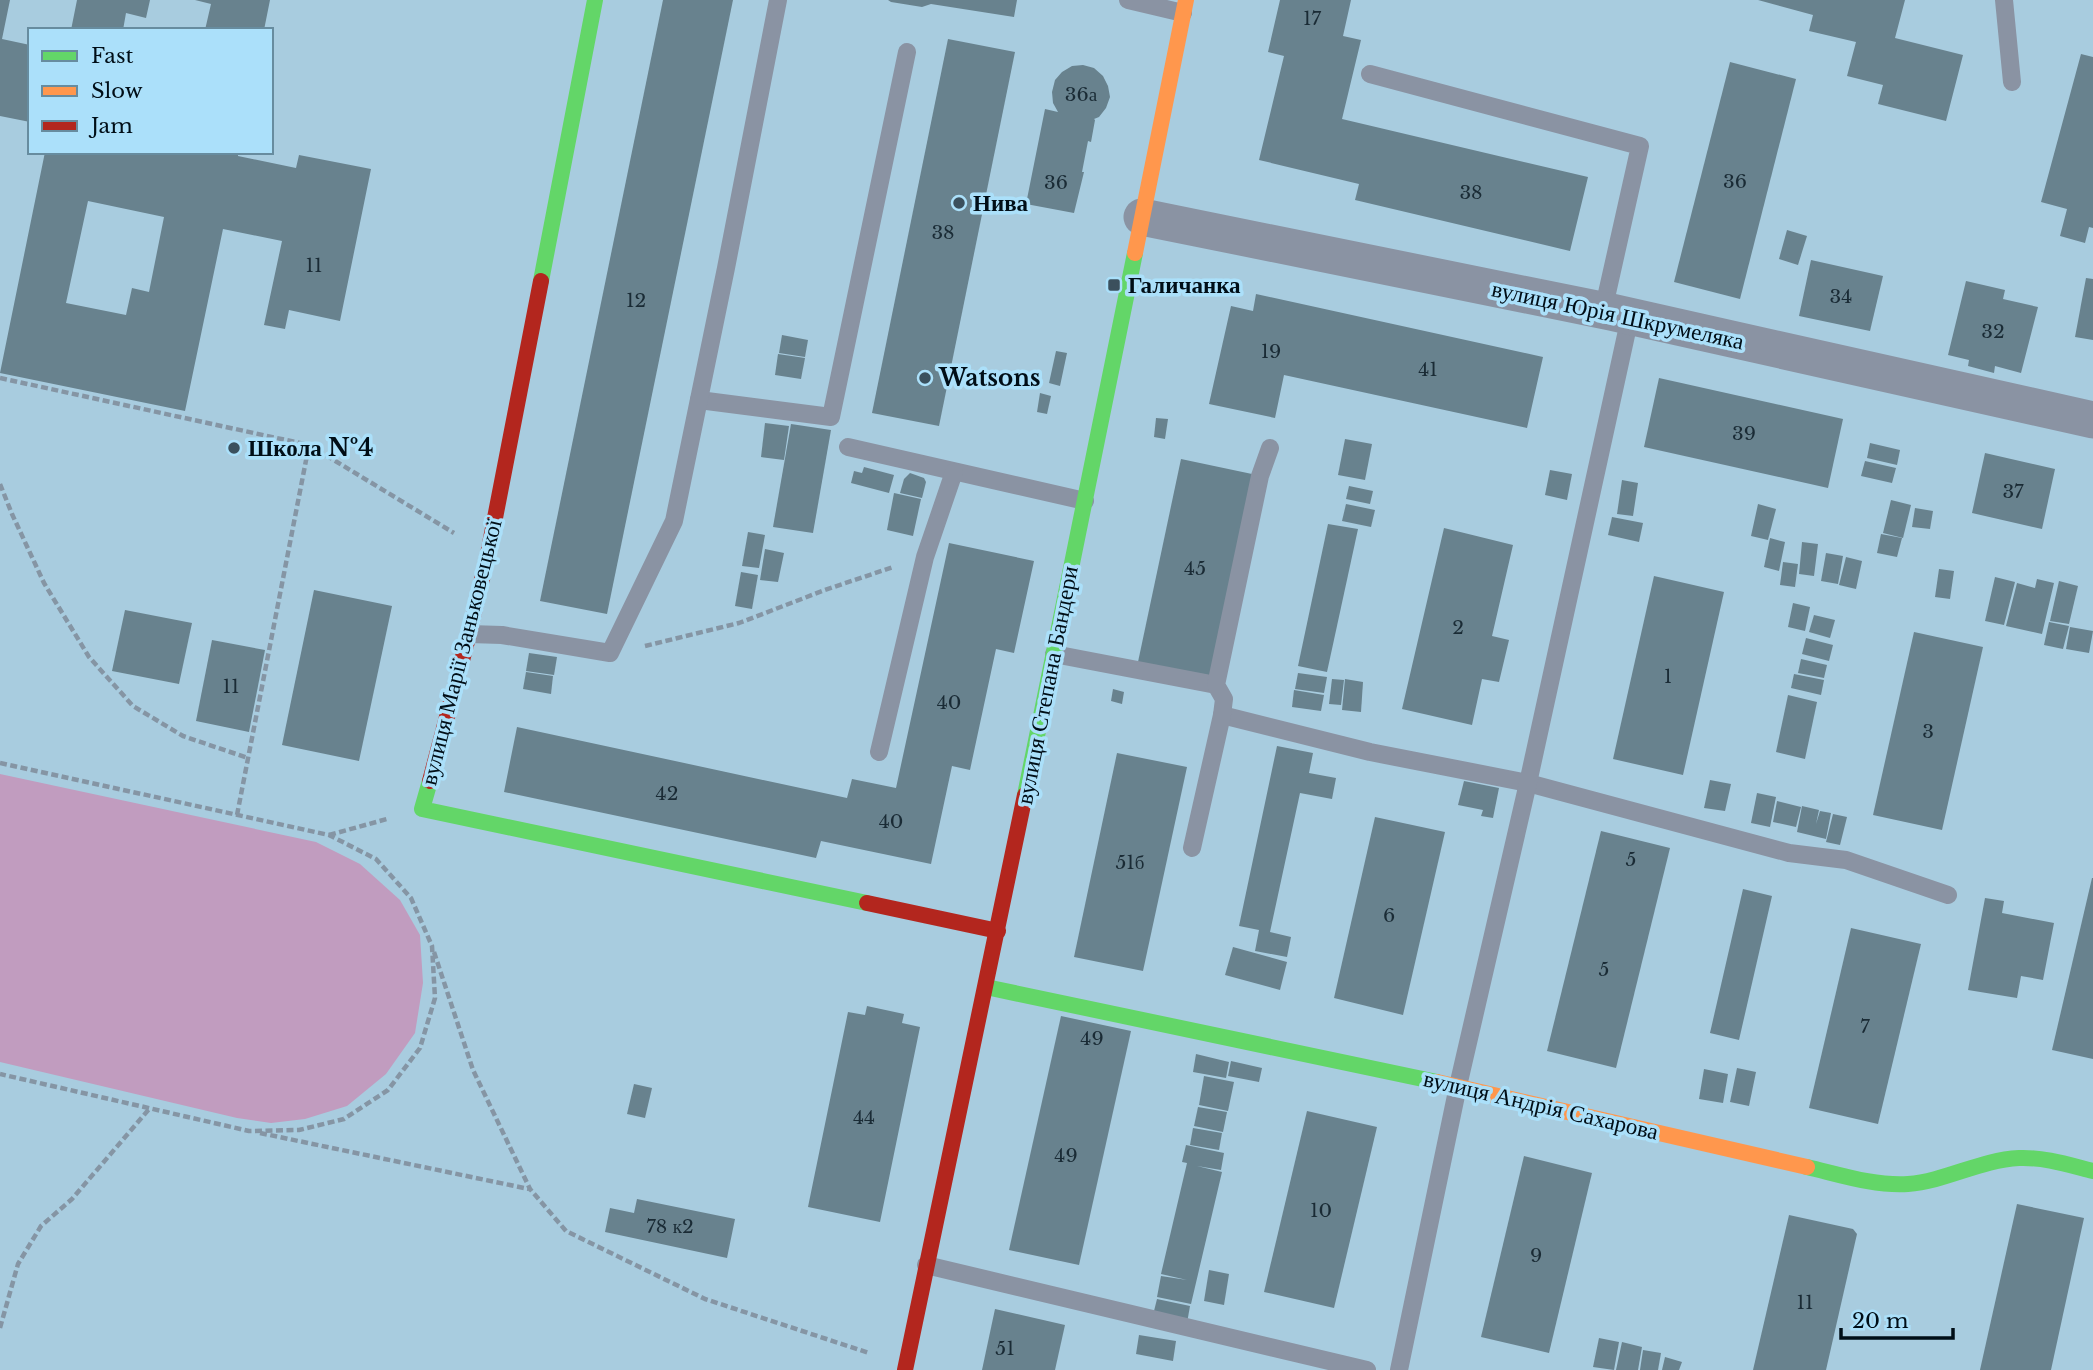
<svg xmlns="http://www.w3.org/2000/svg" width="2093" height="1370" font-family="'Libre Baskerville',serif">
<rect width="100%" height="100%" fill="#a8ccdf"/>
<polygon fill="#c19cbf" points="0,774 316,842 360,864 400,900 420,935 423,983 415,1033 386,1074 347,1106 305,1119 271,1123 237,1118 0,1062"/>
<g fill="#68828e" fill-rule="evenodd">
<polygon points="0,0 10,0 2,39 30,45 30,122 0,116"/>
<polygon points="77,0 150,0 146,18 126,13 123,30 71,30"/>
<polygon points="195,0 270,0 264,30 205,30 211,4"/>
<polygon points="663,0 733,0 607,614 540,601"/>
<polygon points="888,0 1017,0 1014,17 931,4 922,7 891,2"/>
<polygon points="1280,0 1351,0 1343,36 1361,40 1342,119 1588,177 1570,251 1355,200 1359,184 1259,160 1284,56 1268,52"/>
<polygon points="1758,0 1905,0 1895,38 1963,55 1946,121 1878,104 1883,85 1847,76 1856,42 1809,31 1813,15"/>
<polygon points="948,39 1015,52 939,426 872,413"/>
<polygon points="2081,54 2093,57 2093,228 2089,227 2085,243 2060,236 2067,209 2041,202"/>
<polygon points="1730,62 1796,79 1740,299 1674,282"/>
<polygon points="1083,65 1094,68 1103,76 1108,86 1110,97 1106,108 1099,117 1094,119 1095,120 1091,142 1088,141 1082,172 1084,172 1074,213 1026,204 1045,109 1058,112 1053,103 1052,92 1055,80 1062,72 1072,66"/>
<path d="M45 152H238V156L296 168 299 155 371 169 340 321 289 310 285 329 264 325 282 241 223 229 185 411 0 373ZM88 201 164 217 149 292 132 288 126 315 66 303Z"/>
<polygon points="1787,230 1807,236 1798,265 1779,259"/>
<polygon points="1811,260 1883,276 1870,331 1799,316"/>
<polygon points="2086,278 2093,279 2093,340 2075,337"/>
<polygon points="1966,281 2005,290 2003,299 2038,307 2021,373 1995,366 1994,373 1968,366 1969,360 1948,355"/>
<polygon points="1256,294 1543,357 1527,428 1284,375 1275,418 1209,404 1231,306 1253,311"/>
<polygon points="782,335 808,340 805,357 779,353"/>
<polygon points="1056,351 1067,353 1060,386 1049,383"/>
<polygon points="778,354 805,358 801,379 775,375"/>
<polygon points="1659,378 1843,419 1828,488 1644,447"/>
<polygon points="1040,393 1051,396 1047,414 1037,412"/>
<polygon points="1156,418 1168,419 1165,439 1154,437"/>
<polygon points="765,423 789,426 784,460 761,457"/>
<polygon points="791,424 831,430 813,533 773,527"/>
<polygon points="1345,439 1372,444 1365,480 1338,475"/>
<polygon points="1870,443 1900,450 1897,465 1867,458"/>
<polygon points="1985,453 2055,469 2042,529 1972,513"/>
<polygon points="1181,459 1252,474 1210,677 1138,662"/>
<polygon points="1865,461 1896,468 1892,483 1861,476"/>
<polygon points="864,467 894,475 889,493 851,483 854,471 862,473"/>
<polygon points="1550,470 1572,474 1567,500 1545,495"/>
<polygon points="910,473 924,478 926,482 922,498 900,493 904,479"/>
<polygon points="1622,480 1638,483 1633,516 1617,514"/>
<polygon points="1349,486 1373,491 1370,504 1346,499"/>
<polygon points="894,493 921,499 913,536 887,530"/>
<polygon points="1891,500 1911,505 1903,538 1883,533"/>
<polygon points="1346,504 1375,510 1371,527 1342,521"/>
<polygon points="1758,504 1776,509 1768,540 1751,536"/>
<polygon points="1915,508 1933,511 1930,529 1912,527"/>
<polygon points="1612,517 1643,523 1639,542 1608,535"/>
<polygon points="1328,524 1358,529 1327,672 1298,666"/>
<polygon points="1444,528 1513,545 1492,636 1509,640 1499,682 1482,679 1472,725 1402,709"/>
<polygon points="748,532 765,535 759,568 742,566"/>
<polygon points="1881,534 1902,538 1897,557 1877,553"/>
<polygon points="1770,538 1785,542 1779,571 1764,567"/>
<polygon points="1802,542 1818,544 1814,576 1799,574"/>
<polygon points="949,543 1034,561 1014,653 996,649 970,770 952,766 931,864 821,841 816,858 504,792 517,727 847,798 852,779 896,788"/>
<polygon points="765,549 784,553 778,582 760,580"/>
<polygon points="1826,553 1843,556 1838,584 1821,581"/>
<polygon points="1846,557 1862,561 1856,589 1839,585"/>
<polygon points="1783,562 1798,564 1795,587 1780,585"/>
<polygon points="1939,569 1954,571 1950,599 1935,597"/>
<polygon points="741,572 758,575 752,609 735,606"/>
<polygon points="1654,576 1724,592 1683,775 1613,759"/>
<polygon points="1995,577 2015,582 2004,625 1985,621"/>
<polygon points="2037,579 2054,583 2042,634 2006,626 2017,583 2035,588"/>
<polygon points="2059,581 2078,586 2069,624 2050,621"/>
<polygon points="314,590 392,606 359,761 282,745"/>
<polygon points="1793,603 1810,607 1805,631 1788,627"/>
<polygon points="125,610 192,623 179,684 112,671"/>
<polygon points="1814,615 1835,620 1830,638 1809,632"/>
<polygon points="2049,622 2069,626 2063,649 2044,645"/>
<polygon points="2070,627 2093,631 2089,653 2066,649"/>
<polygon points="1914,632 1983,647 1942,830 1873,815"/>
<polygon points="1806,638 1833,645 1829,661 1802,654"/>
<polygon points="212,640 265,650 249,732 196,721"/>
<polygon points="529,653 557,657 554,675 526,671"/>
<polygon points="1801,659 1827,665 1824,678 1798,673"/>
<polygon points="526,672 553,676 551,694 523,689"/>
<polygon points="1298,673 1327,677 1324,693 1295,689"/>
<polygon points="1794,674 1824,680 1821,695 1791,688"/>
<polygon points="1332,679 1344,680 1341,705 1329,704"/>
<polygon points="1345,679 1363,682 1361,712 1342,710"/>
<polygon points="1113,689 1124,692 1122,704 1111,701"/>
<polygon points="1294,690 1324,695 1321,711 1292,707"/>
<polygon points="1788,695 1817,702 1805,759 1776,752"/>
<polygon points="1277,746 1313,753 1309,773 1336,778 1332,799 1300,793 1270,932 1291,937 1287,957 1255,951 1259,930 1239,926"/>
<polygon points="1117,753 1187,767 1143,971 1074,957"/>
<polygon points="1710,780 1731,784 1725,811 1704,808"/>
<polygon points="1464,781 1499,788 1493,818 1481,816 1483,810 1458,805"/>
<polygon points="1757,793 1776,797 1770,827 1751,823"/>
<polygon points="1777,801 1801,807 1796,827 1773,822"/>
<polygon points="1802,806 1819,810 1816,824 1820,811 1831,813 1826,839 1797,832"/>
<polygon points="1833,814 1847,817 1840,845 1826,842"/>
<polygon points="1375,817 1445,832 1403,1015 1334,998"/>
<polygon points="1601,831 1670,848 1616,1068 1547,1051"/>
<polygon points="2092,878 2093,878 2093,1059 2052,1050"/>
<polygon points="1743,889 1772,896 1739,1040 1710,1033"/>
<polygon points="1985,898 2004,901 2002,913 2054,923 2043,980 2021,976 2017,998 1968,990"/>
<polygon points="1851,928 1921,944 1878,1124 1809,1108"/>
<polygon points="1233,947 1287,962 1280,990 1225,975"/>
<polygon points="867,1006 904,1014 902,1023 920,1027 880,1222 808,1207 848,1012 865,1015"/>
<polygon points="1061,1016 1131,1031 1079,1265 1009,1250"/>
<polygon points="1196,1054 1229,1062 1226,1078 1193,1072"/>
<polygon points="1231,1061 1262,1068 1259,1082 1228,1076"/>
<polygon points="1737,1068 1756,1072 1749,1106 1730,1102"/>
<polygon points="1704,1069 1728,1074 1723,1103 1699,1099"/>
<polygon points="1204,1076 1234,1082 1228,1111 1199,1105"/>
<polygon points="634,1084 652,1088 645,1118 627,1114"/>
<polygon points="1198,1107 1227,1112 1223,1132 1194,1126"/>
<polygon points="1307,1111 1377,1127 1334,1308 1264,1292"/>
<polygon points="1193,1128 1222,1133 1219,1150 1190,1145"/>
<polygon points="1186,1145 1224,1153 1221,1170 1197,1166 1222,1172 1191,1304 1157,1297 1161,1276 1187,1280 1161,1274 1187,1163 1182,1162"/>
<polygon points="1524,1156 1592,1173 1549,1353 1481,1337"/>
<polygon points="637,1199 735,1219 727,1258 605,1232 610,1208 634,1213"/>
<polygon points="2017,1204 2084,1218 2051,1370 1980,1370"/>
<polygon points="1789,1215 1853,1229 1857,1234 1826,1370 1753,1370"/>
<polygon points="1209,1270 1229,1274 1224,1305 1204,1301"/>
<polygon points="1157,1299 1190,1306 1187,1323 1153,1315"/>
<polygon points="995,1309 1065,1325 1055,1370 982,1370"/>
<polygon points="1139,1335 1176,1341 1173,1361 1136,1354"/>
<polygon points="1599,1338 1619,1342 1614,1370 1593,1367"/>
<polygon points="1622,1342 1642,1347 1638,1370 1616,1370"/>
<polygon points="1643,1350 1661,1353 1658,1370 1640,1370"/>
<polygon points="1665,1357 1682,1362 1679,1370 1662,1370"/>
</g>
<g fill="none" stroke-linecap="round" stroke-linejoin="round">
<g stroke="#8595a4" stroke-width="4.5" stroke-dasharray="7 3.5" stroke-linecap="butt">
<polyline points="0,378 309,445 454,533"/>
<polyline points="0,484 12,514 44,583 89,657 133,706 183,736 248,758"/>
<polyline points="645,646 739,623 825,590 893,567"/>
<polyline points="0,763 329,835 376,859 411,898 432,946 435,998 420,1048 388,1090 344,1119 299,1130 249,1131 0,1074"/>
<polyline points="237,815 309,445"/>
<polyline points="329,835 387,819"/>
<polyline points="434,952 473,1070 530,1189 566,1231 705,1299 869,1353"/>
<polyline points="260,1133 529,1189"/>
<polyline points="0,1328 18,1264 41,1226 72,1199 150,1108"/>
</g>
<g stroke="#8a93a3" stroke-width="18">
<polyline points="1128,0 1183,13"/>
<polyline points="2004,0 2012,82"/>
<polyline points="1370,74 1640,146 1603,311"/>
<polyline points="699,400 831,417 907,52"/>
<polyline points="848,447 1085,501"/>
<polyline points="469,634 502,635 610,653 674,521 726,268 778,0"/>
<polyline points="1054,654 1216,685"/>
<polyline points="1222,715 1370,752 1528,783 1789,853 1846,860 1948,895"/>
<polyline points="879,752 925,557 954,472"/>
<polyline points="1192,848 1222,715 1224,699 1216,685 1260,476 1270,448"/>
<polyline points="926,1265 1367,1370"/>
<polyline points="1399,1370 1458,1086 1528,783 1630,317"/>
</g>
<polyline stroke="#8a93a3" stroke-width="37" points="1142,217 1611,312 2093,420"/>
<g stroke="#63d668" stroke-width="16">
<polyline points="541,281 595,0"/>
<polyline points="430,781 422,809 867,903"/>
<polyline points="1025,795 1135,253"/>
<polyline points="986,987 1437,1082"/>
<path d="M1807 1167C1841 1175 1874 1186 1908 1184 1946 1181 1980 1160 2019 1158 2044 1157 2069 1165 2093 1171"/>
</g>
<g stroke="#ff974d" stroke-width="16">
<polyline points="1135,253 1186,0"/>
<polyline points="1437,1082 1807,1167"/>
</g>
<g stroke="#b3261e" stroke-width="16">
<polyline points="430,781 469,634 488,554 541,281"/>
<polyline points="867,903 998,931"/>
<polyline points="905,1370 1025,795"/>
</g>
</g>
<g fill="#3b505d" stroke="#abe0fa" stroke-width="2.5">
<circle cx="959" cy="203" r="7"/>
<rect x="1107" y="278" width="14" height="14" rx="3.5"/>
<circle cx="925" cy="378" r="7"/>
<circle cx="234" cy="448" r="7"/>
</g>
<g text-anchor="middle" stroke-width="7" stroke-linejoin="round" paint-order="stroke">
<g font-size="19" fill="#1a2b35">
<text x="1312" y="25">17</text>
<text x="1081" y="101">36а</text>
<text x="1735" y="188">36</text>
<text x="1056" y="189">36</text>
<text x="1471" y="199">38</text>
<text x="943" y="239">38</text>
<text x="314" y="272">11</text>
<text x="1841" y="303">34</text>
<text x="636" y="307">12</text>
<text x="1993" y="338">32</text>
<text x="1271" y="358">19</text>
<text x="1428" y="376">41</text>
<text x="1744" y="440">39</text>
<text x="2013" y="498">37</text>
<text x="1195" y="575">45</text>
<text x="1458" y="634">2</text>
<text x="1668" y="683">1</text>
<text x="231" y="693">11</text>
<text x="949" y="709">40</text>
<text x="1928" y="738">3</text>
<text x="667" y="800">42</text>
<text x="891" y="828">40</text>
<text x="1631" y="866">5</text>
<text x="1130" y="869">51б</text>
<text x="1389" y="922">6</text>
<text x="1604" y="976">5</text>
<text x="1865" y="1033">7</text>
<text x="1092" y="1045">49</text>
<text x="864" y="1124">44</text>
<text x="1066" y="1162">49</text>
<text x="1321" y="1217">10</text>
<text x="670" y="1233">78 к2</text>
<text x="1536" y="1262">9</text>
<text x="1805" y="1309">11</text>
<text x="1005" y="1355">51</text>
</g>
<g font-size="23" font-weight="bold" fill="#000e17" stroke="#abe0fa" text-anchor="start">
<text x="973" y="211">Нива</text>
<text x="1128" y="293">Галичанка</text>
<text x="939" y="386">Watsons</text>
<text x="248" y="456">Школа №4</text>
</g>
<g font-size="23" fill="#000e17" stroke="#abe0fa">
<text transform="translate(1618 315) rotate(12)" y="8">вулиця Юрія Шкрумеляка</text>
<text transform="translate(461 652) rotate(-76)" y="8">вулиця Марії Заньковецької</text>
<text transform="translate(1047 685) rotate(-79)" y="8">вулиця Степана Бандери</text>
<text transform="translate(1541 1105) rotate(13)" y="8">вулиця Андрія Сахарова</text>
</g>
</g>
<rect x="28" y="28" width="245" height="126" fill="#abe0fa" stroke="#678c9f" stroke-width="2"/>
<rect x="42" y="51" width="35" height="10" fill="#63d668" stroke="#678c9f" stroke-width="2"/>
<text x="91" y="63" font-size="21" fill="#000e17">Fast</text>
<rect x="42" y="86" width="35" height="10" fill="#ff974d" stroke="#678c9f" stroke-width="2"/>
<text x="91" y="98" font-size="21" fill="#000e17">Slow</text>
<rect x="42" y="121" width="35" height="10" fill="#b3261e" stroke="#678c9f" stroke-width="2"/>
<text x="91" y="133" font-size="21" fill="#000e17">Jam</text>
<path d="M1841 1328v10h112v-10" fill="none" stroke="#000e17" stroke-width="3.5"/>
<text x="1852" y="1328" font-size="21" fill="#000e17" stroke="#abe0fa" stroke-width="5" paint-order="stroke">20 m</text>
</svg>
